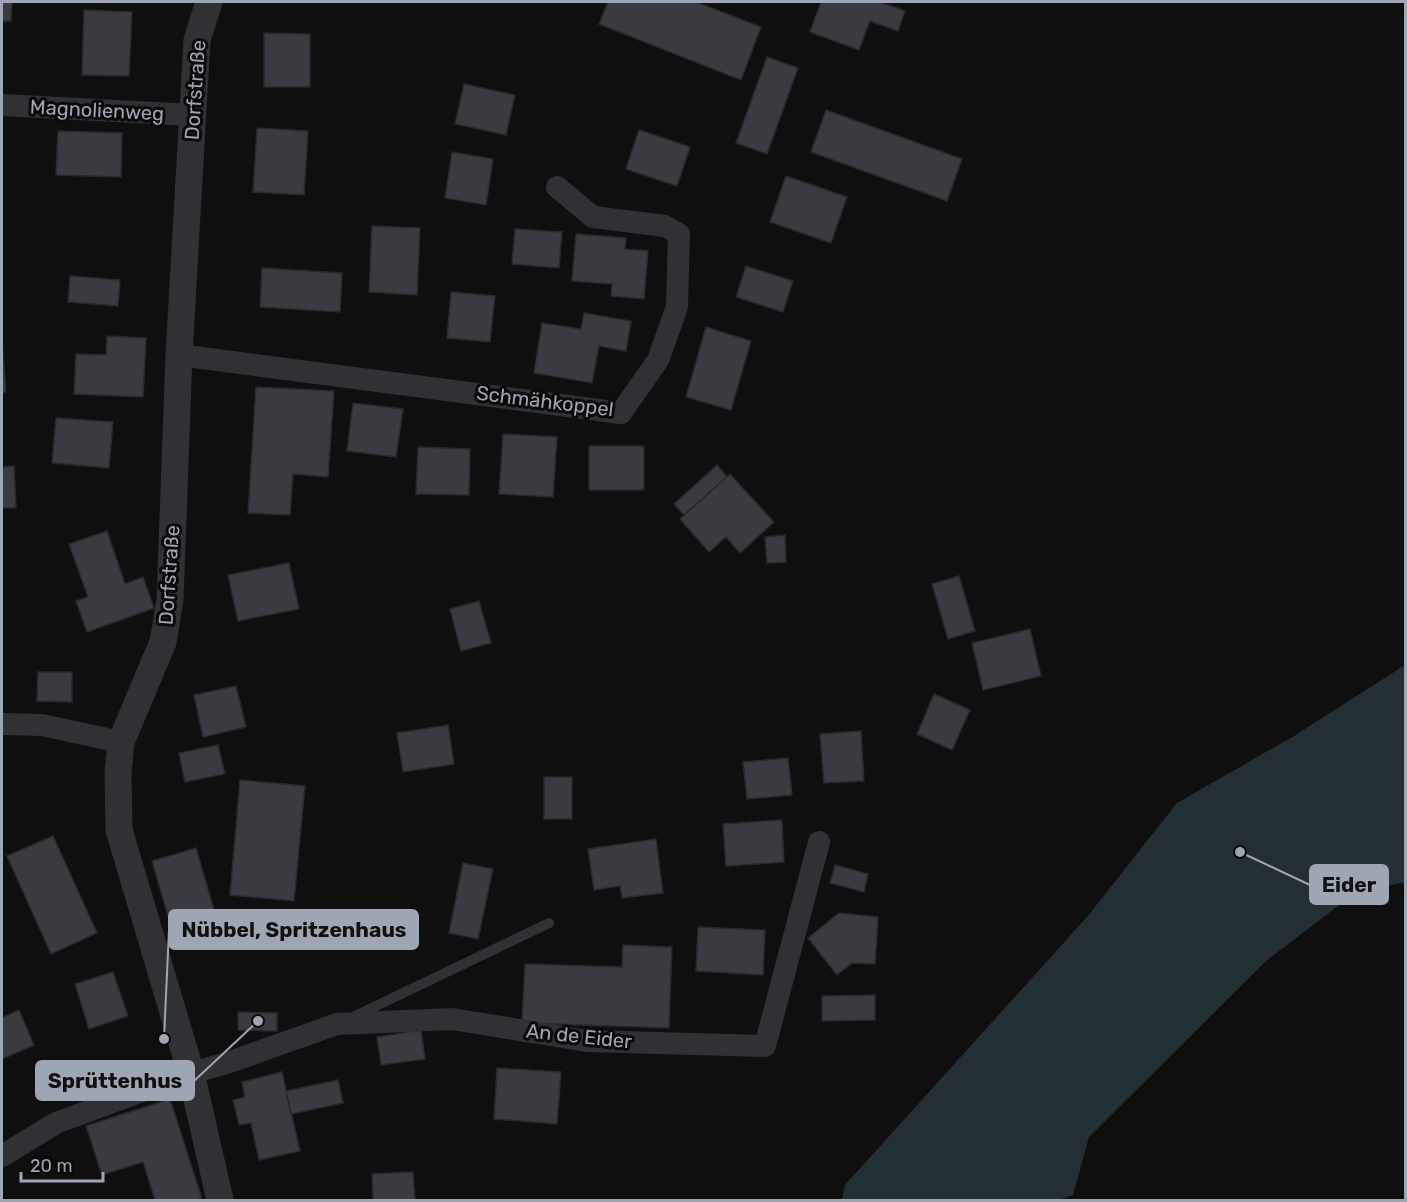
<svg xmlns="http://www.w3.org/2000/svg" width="1407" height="1202" font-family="Rubik,sans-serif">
<rect width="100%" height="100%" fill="#0f0f10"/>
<polygon fill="#242f35" points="1405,665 1405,882 1355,893 1266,961 1089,1137 1073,1195 1058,1200 842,1200 845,1185 1087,917 1177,803 1294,736"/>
<g fill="#393b40" stroke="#28292c" stroke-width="1.5">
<polygon points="2,2 12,2 11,21 2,21"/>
<polygon points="608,2 696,2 761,27 741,80 599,24"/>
<polygon points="821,2 880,2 905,11 898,31 870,21 859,50 810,32"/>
<polygon points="84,10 132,12 129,76 82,75"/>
<polygon points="264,33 310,34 310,87 264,87"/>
<polygon points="767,57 798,68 767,154 736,143"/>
<polygon points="464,84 515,95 506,135 455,124"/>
<polygon points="826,110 962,159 947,201 811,152"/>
<polygon points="257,128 308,131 304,195 253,192"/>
<polygon points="639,130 690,147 677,186 626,169"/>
<polygon points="58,131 122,133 121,177 56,175"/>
<polygon points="452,152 493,159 486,205 445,198"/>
<polygon points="786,176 847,197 831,243 770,222"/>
<polygon points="372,226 420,228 417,295 369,292"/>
<polygon points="515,229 562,232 559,268 512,264"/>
<polygon points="576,234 626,238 625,249 648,251 644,299 611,296 612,284 572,281"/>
<polygon points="746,266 793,281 783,312 736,297"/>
<polygon points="262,268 342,273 340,312 260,307"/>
<polygon points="70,276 120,280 118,306 68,302"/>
<polygon points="451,292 495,296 490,342 447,338"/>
<polygon points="584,313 631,321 626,351 599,346 592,383 534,373 542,323 581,329"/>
<polygon points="706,327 751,341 731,410 686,397"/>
<polygon points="107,336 146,338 143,397 74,394 76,354 106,355"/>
<polygon points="2,341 6,392 2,392"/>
<polygon points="256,387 334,391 328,477 293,474 290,515 248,513"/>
<polygon points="353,403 403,409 396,457 347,451"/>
<polygon points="56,418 113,422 109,468 52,463"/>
<polygon points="503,434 557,437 553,497 499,494"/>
<rect x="589" y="446" width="55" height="44"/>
<polygon points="418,447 470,449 469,495 416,494"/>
<polygon points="717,465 727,477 684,515 674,504"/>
<polygon points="14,466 16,508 2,508 2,467"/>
<polygon points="730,474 774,522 740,553 726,537 709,552 680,519"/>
<polygon points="107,531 125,584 143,577 154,608 87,632 76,601 88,597 69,544"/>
<polygon points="785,535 786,562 767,563 765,537"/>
<polygon points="289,563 299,609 238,621 228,575"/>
<polygon points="959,576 975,631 948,639 932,584"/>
<polygon points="479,601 491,643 461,651 450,609"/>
<polygon points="1030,629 1041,676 983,690 972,643"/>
<polygon points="38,672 72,672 72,702 37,701"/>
<polygon points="236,686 246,727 203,737 194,695"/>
<polygon points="934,694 970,710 952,750 917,734"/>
<polygon points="448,725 454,764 403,772 397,733"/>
<polygon points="861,731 864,781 824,783 820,734"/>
<polygon points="218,745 225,774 185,782 179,753"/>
<polygon points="788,758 792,795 747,799 743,762"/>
<rect x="544" y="777" width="28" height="42"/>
<polygon points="240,780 305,786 294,901 230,895"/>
<polygon points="782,820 784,862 726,866 723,824"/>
<polygon points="53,836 97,933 51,954 7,856"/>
<polygon points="656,839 663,893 622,898 620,886 594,890 588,849"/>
<polygon points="196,848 215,913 171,926 152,861"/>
<polygon points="463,863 493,869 478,939 449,933"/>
<polygon points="835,865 868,874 864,892 830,883"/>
<polygon points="839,913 878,917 875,964 852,963 837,975 808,938"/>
<polygon points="698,927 765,930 763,975 696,971"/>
<polygon points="623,945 672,947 669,1028 522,1023 525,964 622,967"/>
<polygon points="113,972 128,1016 89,1029 75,984"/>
<polygon points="875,995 875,1020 822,1021 822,996"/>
<polygon points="19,1010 34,1045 2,1059 2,1018"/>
<polygon points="238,1012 277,1013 277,1031 238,1030"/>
<polygon points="421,1030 425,1059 381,1065 377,1037"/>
<polygon points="497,1068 561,1072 557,1124 494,1119"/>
<polygon points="282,1072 300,1151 259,1160 251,1123 239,1125 233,1100 245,1097 242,1082"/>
<polygon points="338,1080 343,1103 291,1114 286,1091"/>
<polygon points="170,1099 202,1199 197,1200 155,1200 143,1162 102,1175 86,1126"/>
<polygon points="413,1172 415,1200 373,1200 372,1174"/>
</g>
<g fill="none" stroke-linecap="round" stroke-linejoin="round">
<polyline stroke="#2f3135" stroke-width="10" points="351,1018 549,923"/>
<g stroke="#2f3135" stroke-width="22">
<polyline points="2,105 192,115"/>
<polyline points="179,355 621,413 658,360 677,307 679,234 665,226 593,217 557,187"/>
<polyline points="2,724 42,725 121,742"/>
<polyline points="2,1156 56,1123 191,1073 227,1063 337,1024 452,1019 587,1041 765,1046 819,842"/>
</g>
<polyline stroke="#2f3135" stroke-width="27" points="209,2 197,40 179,355 170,600 163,642 121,742 118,773 119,830 191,1073 220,1200"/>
</g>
<g text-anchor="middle" stroke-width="6" stroke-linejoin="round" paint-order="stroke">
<g font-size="20" fill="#9ea6b3" stroke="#0a0a0b">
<text transform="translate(195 90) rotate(-86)" y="7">Dorfstraße</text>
<text transform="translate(97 110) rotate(3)" y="7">Magnolienweg</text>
<text transform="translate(545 401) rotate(7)" y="7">Schmähkoppel</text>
<text transform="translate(169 575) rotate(-86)" y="7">Dorfstraße</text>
<text transform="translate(579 1036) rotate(6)" y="7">An de Eider</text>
</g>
</g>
<path fill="none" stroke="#9ea6b3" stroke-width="2" d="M1240 852L1310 885M164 1039L169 930M258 1021L194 1081"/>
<g fill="#9ea6b3" stroke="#0a0a0b" stroke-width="2">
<circle cx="1240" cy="852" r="6"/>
<circle cx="164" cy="1039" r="6"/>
<circle cx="258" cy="1021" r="6"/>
</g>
<g fill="#9ea6b3" stroke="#9ea6b3" stroke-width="2">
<rect x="1310" y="865" width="78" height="39" rx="6"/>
<rect x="169" y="910" width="249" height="39" rx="6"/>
<rect x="36" y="1061" width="158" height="39" rx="6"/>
</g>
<g font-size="21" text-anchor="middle" font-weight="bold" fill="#111">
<text x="1349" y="892">Eider</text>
<text x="294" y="937">Nübbel, Spritzenhaus</text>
<text x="115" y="1088">Sprüttenhus</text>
</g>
<rect width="1407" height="1202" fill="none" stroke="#9ea6b3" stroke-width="6"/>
<path d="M21 1172v9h82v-9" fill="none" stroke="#9ea6b3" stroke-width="3"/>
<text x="30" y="1172" font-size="18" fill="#9ea6b3" stroke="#0a0a0b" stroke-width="4.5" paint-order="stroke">20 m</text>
</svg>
